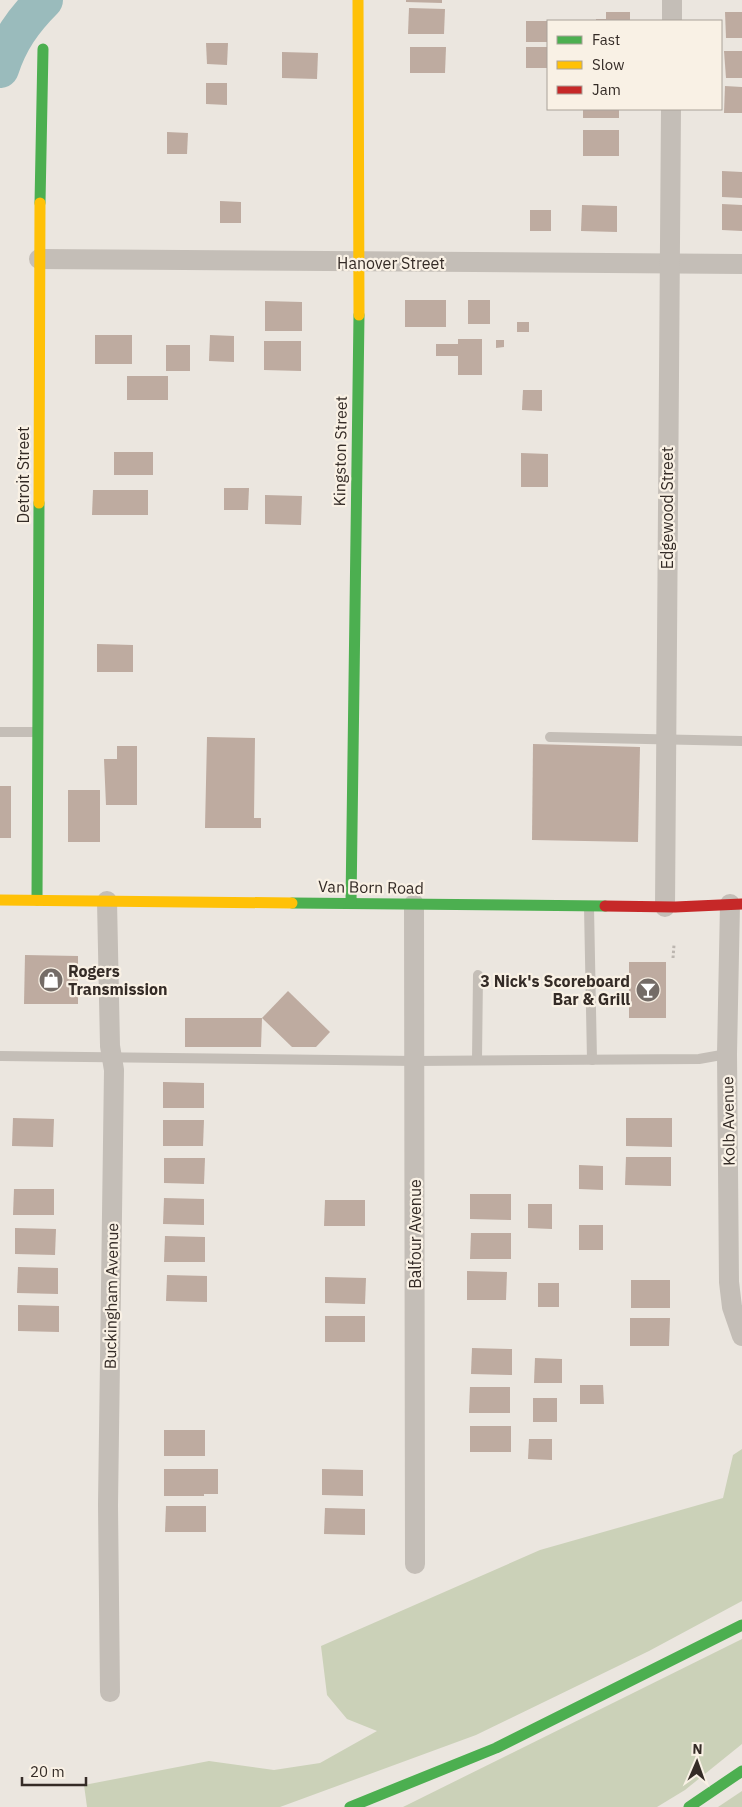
<svg xmlns="http://www.w3.org/2000/svg" width="742" height="1807" font-family="'IBM Plex Sans',sans-serif">
<rect width="100%" height="100%" fill="#ebe6df"/>
<g fill="#cbd1b8">
<polygon points="742,1449 742,1601 649,1651 476,1735 280,1807 87,1807 84,1785 209,1761 274,1770 320,1763 377,1731 347,1719 327,1695 321,1646 540,1550 723,1498 733,1455"/>
<polygon points="742,1639 742,1744 685,1790 657,1807 403,1807"/>
<polygon points="742,1791 742,1807 718,1807"/>
</g>
<g fill="none" stroke-linecap="round" stroke-linejoin="round">
<path stroke="#9abbbc" stroke-width="38" d="M0 69C9 41 23 21 44 0"/>
</g>
<g fill="#beaba0">
<polygon points="406,0 442,0 442,3 406,2"/>
<polygon points="409,8 445,9 444,34 408,34"/>
<polygon points="606,12 630,12 630,21 596,21 596,19 606,19"/>
<polygon points="725,12 742,12 742,38 726,38"/>
<rect x="526" y="21" width="21" height="21"/>
<polygon points="206,43 228,43 227,65 207,64"/>
<polygon points="410,47 446,47 445,73 410,73"/>
<rect x="526" y="47" width="21" height="21"/>
<polygon points="724,51 742,51 742,78 726,78"/>
<polygon points="282,52 318,53 317,79 282,78"/>
<polygon points="206,83 227,83 227,105 206,104"/>
<polygon points="725,86 742,87 742,113 724,113"/>
<rect x="583" y="109" width="36" height="9"/>
<rect x="583" y="130" width="36" height="26"/>
<polygon points="167,132 188,133 187,154 167,154"/>
<polygon points="722,171 742,172 742,198 722,197"/>
<polygon points="220,201 241,202 241,223 220,223"/>
<polygon points="722,204 742,205 742,231 722,230"/>
<polygon points="582,205 617,206 617,232 581,231"/>
<rect x="530" y="210" width="21" height="21"/>
<rect x="405" y="300" width="41" height="27"/>
<rect x="468" y="300" width="22" height="24"/>
<polygon points="265,301 302,302 302,331 265,331"/>
<rect x="517" y="322" width="12" height="10"/>
<rect x="95" y="335" width="37" height="29"/>
<polygon points="210,335 234,336 234,362 209,361"/>
<polygon points="458,339 482,339 482,375 458,375 458,356 436,356 436,344 458,344"/>
<polygon points="496,340 504,340 504,347 496,348"/>
<polygon points="264,341 301,341 301,371 264,370"/>
<rect x="166" y="345" width="24" height="26"/>
<rect x="127" y="376" width="41" height="24"/>
<polygon points="523,390 542,390 542,411 522,410"/>
<rect x="114" y="452" width="39" height="23"/>
<polygon points="521,453 548,454 548,487 521,487"/>
<polygon points="224,488 249,488 248,510 224,510"/>
<polygon points="93,490 148,490 148,515 92,515"/>
<polygon points="265,495 302,496 301,525 265,524"/>
<polygon points="97,644 133,645 133,672 97,672"/>
<polygon points="207,737 255,738 254,818 261,818 261,828 205,828"/>
<polygon points="533,744 640,747 638,842 532,840"/>
<polygon points="117,746 137,746 137,805 106,805 104,759 117,759"/>
<rect x="0" y="786" width="11" height="52"/>
<rect x="68" y="790" width="32" height="52"/>
<polygon points="25,955 78,956 78,1004 24,1004"/>
<rect x="629" y="962" width="37" height="56"/>
<polygon points="288,991 330,1032 316,1047 292,1047 262,1018"/>
<polygon points="185,1018 262,1018 261,1047 185,1047"/>
<polygon points="163,1082 204,1083 204,1108 163,1108"/>
<polygon points="13,1118 54,1119 53,1147 12,1146"/>
<polygon points="626,1118 672,1118 672,1147 626,1146"/>
<polygon points="163,1120 204,1120 203,1146 163,1146"/>
<polygon points="626,1157 671,1157 671,1186 625,1185"/>
<polygon points="164,1158 205,1158 204,1184 164,1183"/>
<polygon points="579,1165 603,1166 603,1190 579,1189"/>
<polygon points="14,1189 54,1189 54,1215 13,1215"/>
<polygon points="470,1194 511,1194 511,1220 470,1219"/>
<polygon points="164,1198 204,1199 204,1225 163,1224"/>
<polygon points="325,1200 365,1200 365,1226 324,1226"/>
<polygon points="528,1204 552,1204 552,1229 528,1228"/>
<rect x="579" y="1225" width="24" height="25"/>
<polygon points="15,1228 56,1229 55,1255 15,1254"/>
<polygon points="471,1233 511,1233 511,1259 470,1259"/>
<polygon points="165,1236 205,1237 205,1262 164,1262"/>
<polygon points="18,1267 58,1268 58,1294 17,1293"/>
<polygon points="467,1271 507,1272 506,1300 467,1300"/>
<polygon points="167,1275 207,1276 207,1302 166,1301"/>
<polygon points="325,1277 366,1278 365,1304 325,1303"/>
<rect x="631" y="1280" width="39" height="28"/>
<rect x="538" y="1283" width="21" height="24"/>
<polygon points="18,1305 59,1306 59,1332 18,1331"/>
<rect x="325" y="1316" width="40" height="26"/>
<polygon points="630,1318 670,1318 669,1346 630,1346"/>
<polygon points="472,1348 512,1349 512,1375 471,1374"/>
<polygon points="535,1358 562,1359 562,1383 534,1383"/>
<polygon points="580,1385 603,1385 604,1404 580,1404"/>
<polygon points="470,1387 510,1387 510,1413 469,1413"/>
<rect x="533" y="1398" width="24" height="24"/>
<rect x="470" y="1426" width="41" height="26"/>
<rect x="164" y="1430" width="41" height="26"/>
<polygon points="529,1439 552,1439 552,1460 528,1459"/>
<polygon points="164,1469 218,1469 218,1494 204,1494 204,1496 164,1496"/>
<polygon points="322,1469 363,1470 363,1496 322,1495"/>
<polygon points="166,1506 206,1506 206,1532 165,1532"/>
<polygon points="325,1508 365,1509 365,1535 324,1534"/>
</g>
<g fill="none" stroke-linecap="round" stroke-linejoin="round">
<polyline stroke="#bcb6b0" stroke-width="3" stroke-dasharray="2.5 2.5" stroke-linecap="butt" points="673,958 674,945"/>
<g stroke="#c4beb7" stroke-width="10">
<polyline points="0,732 38,732"/>
<polyline points="550,737 742,741"/>
<polyline points="589,907 592,1060"/>
<polyline points="0,1056 415,1061 699,1059 727,1054"/>
<polyline points="477,1060 478,975"/>
</g>
<g stroke="#c4beb7" stroke-width="20">
<polyline points="672,21 672,0"/>
<polyline points="39,259 742,264"/>
<polyline points="107,901 110,1046 114,1070 108,1505 110,1692"/>
<polyline points="414,904 415,1564"/>
<polyline points="730,904 727,1054 729,1282 732,1307 742,1336"/>
<polyline points="665,907 671,109"/>
</g>
<g stroke="#4caf50" stroke-width="11">
<polyline points="40,203 43,49"/>
<polyline points="37,900 39,503"/>
<polyline points="292,903 605,906"/>
<polyline points="351,903 359,315"/>
<polyline points="350,1807 496,1748 742,1625"/>
<polyline points="689,1807 742,1771"/>
</g>
<g stroke="#ffc107" stroke-width="11">
<polyline points="358,0 359,315"/>
<polyline points="39,503 40,203"/>
<polyline points="0,900 292,903"/>
</g>
<polyline stroke="#c62828" stroke-width="11" points="605,906 675,907 742,904"/>
</g>
<defs>
<symbol id="shop-disc" viewBox="-11 -11 22 22"><circle r="9.5" fill="#746c67" stroke="#f9f1e5"/><path d="M-5-2.5h2.3a2.7 3.5 0 0 1 5.4 0H5L5.5 6h-11ZM-1.5-2.5h3a1.5 2.3 0 0 0-3 0Z" fill="#fff"/></symbol>
<symbol id="bar-disc" viewBox="-11 -11 22 22"><circle r="9.5" fill="#746c67" stroke="#f9f1e5"/><path d="M-6-5H6L.8 .8V4.5H3.5V6h-7V4.5H-.8V.8Z" fill="#fff"/></symbol>
</defs>
<g fill-rule="evenodd">
<use href="#shop-disc" x="37" y="966" width="28" height="28"/>
<use href="#bar-disc" x="634" y="976" width="28" height="28"/>
</g>
<g text-anchor="middle" stroke-width="4.5" stroke-linejoin="round" paint-order="stroke">
<g font-size="16" fill="#342b26" stroke="#f9f1e5">
<text x="391" y="269">Hanover Street</text>
<text transform="translate(340 451) rotate(-89)" y="6">Kingston Street</text>
<text transform="translate(23 475) rotate(-90)" y="6">Detroit Street</text>
<text transform="translate(667 508) rotate(-90)" y="6">Edgewood Street</text>
<text transform="translate(371 887) rotate(1)" y="6">Van Born Road</text>
<text transform="translate(728 1121) rotate(-91)" y="6">Kolb Avenue</text>
<text transform="translate(415 1234) rotate(-90)" y="6">Balfour Avenue</text>
<text transform="translate(111 1296) rotate(-89)" y="6">Buckingham Avenue</text>
</g>
<g font-size="16" font-weight="bold" fill="#342b26" stroke="#f9f1e5" text-anchor="start">
<text x="68" y="977">Rogers<tspan x="68" dy="18">Transmission</tspan></text>
<text x="630" y="987" text-anchor="end">3 Nick's Scoreboard<tspan x="630" dy="18">Bar &amp; Grill</tspan></text>
</g>
</g>
<rect x="547" y="20" width="175" height="90" fill="#f9f1e5" stroke="#aaa299"/>
<rect x="557" y="36" width="25" height="8" fill="#4caf50" stroke="#aaa299"/>
<text x="592" y="45" font-size="15" fill="#342b26">Fast</text>
<rect x="557" y="61" width="25" height="8" fill="#ffc107" stroke="#aaa299"/>
<text x="592" y="70" font-size="15" fill="#342b26">Slow</text>
<rect x="557" y="86" width="25" height="8" fill="#c62828" stroke="#aaa299"/>
<text x="592" y="95" font-size="15" fill="#342b26">Jam</text>
<g transform="translate(697 1762) rotate(2)" stroke="#f9f1e5" stroke-width="4" paint-order="stroke">
<path d="M0-4L9 19L0 12L-9 19Z" fill="#342b26"/>
<text y="-8" font-size="14" font-weight="bold" text-anchor="middle" fill="#342b26">N</text>
</g>
<path d="M22 1777v8h64v-8" fill="none" stroke="#342b26" stroke-width="2.5"/>
<text x="30" y="1777" font-size="15" fill="#342b26" stroke="#f9f1e5" stroke-width="4" paint-order="stroke">20 m</text>
</svg>
